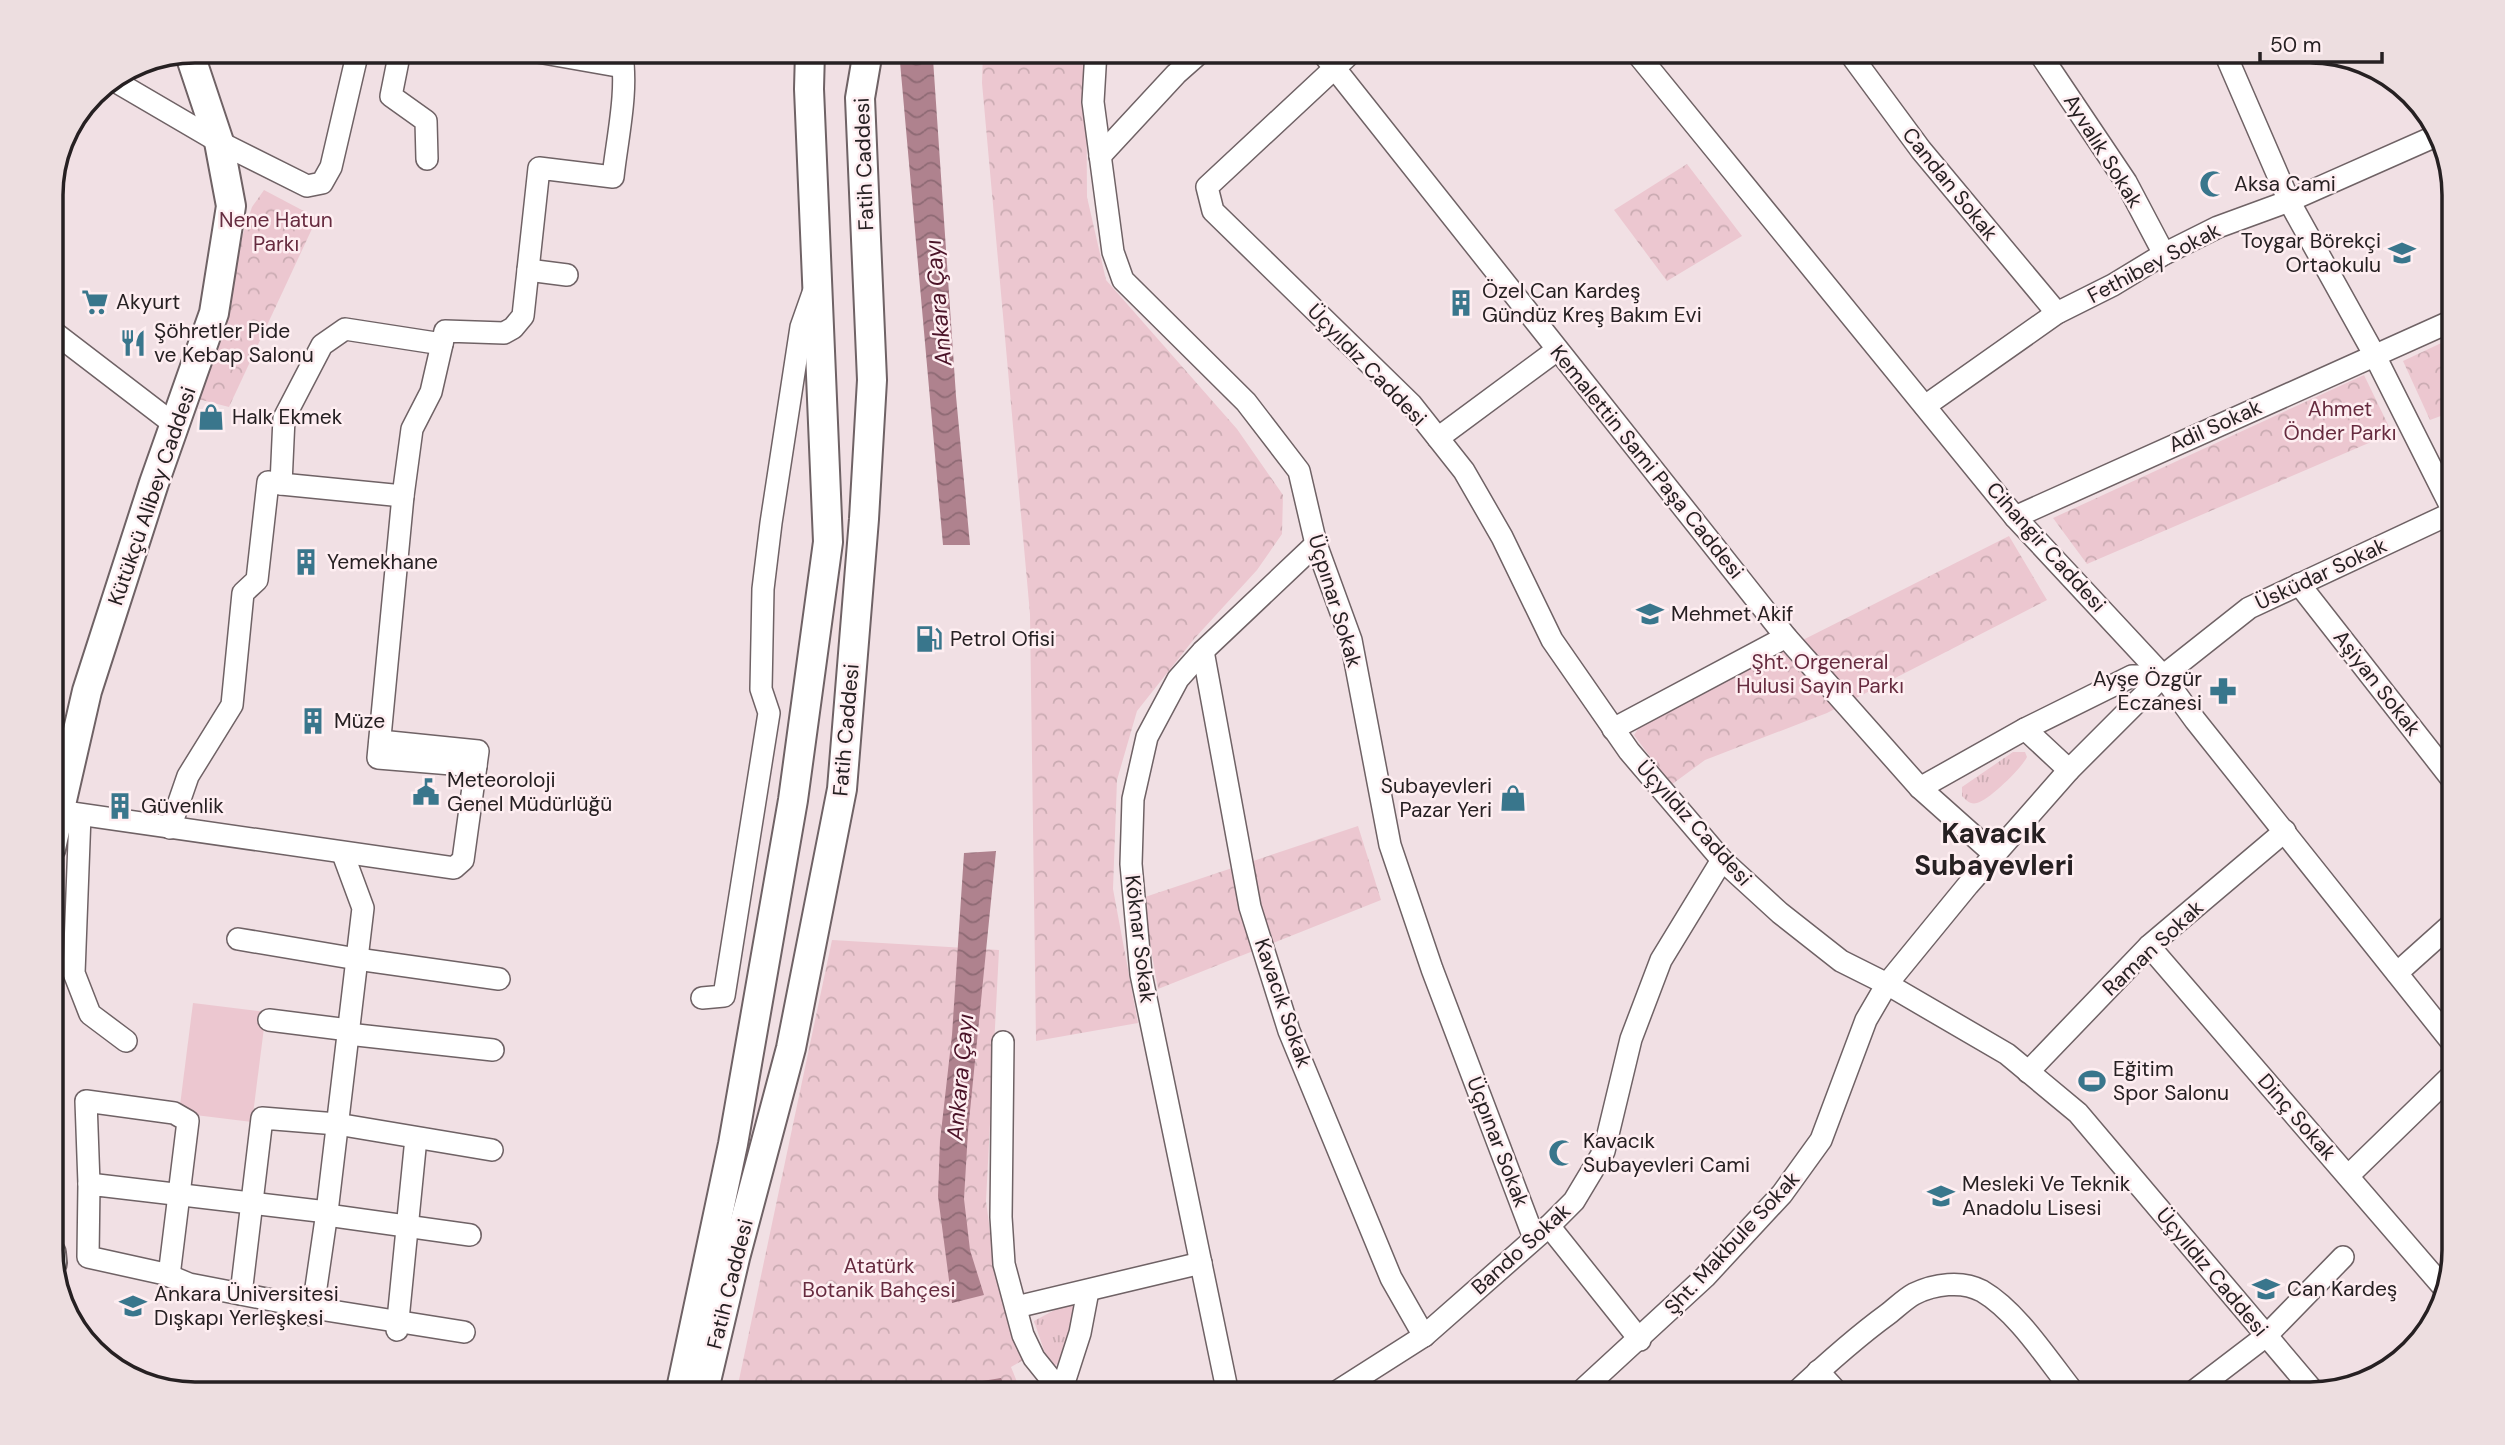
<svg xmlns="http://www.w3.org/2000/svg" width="2505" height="1445" font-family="'DM Sans',sans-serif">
<defs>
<pattern id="grass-tufts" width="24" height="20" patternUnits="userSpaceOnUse" patternTransform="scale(1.75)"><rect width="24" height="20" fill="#ecc7d0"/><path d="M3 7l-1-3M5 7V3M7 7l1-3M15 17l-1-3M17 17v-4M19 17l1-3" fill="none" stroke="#caabb2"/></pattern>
<pattern id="forest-crowns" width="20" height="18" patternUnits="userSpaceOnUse" patternTransform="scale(1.75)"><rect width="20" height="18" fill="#ecc7d0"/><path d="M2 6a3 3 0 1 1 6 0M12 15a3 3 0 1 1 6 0" fill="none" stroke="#caabb2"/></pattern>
<pattern id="water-waves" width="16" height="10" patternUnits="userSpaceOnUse" patternTransform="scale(1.75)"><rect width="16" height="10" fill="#af828e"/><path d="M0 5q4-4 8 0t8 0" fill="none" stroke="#8e6a74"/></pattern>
</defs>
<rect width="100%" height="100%" fill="#f1e0e4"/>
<g fill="url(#grass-tufts)">
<path d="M2013 752H2025L2027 757C2021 769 1989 800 1977 803 1970 805 1966 800 1962 796V787Z"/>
<polygon points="1073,1305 1078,1319 1061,1362 1050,1368 1034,1321 1062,1306"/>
</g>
<g fill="url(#forest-crowns)">
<polygon points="983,51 1086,51 1087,197 1106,280 1237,429 1283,495 1282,534 1257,570 1194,639 1137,711 1117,780 1113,889 1138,1023 1036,1041 1030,614 982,83"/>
<polygon points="1687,164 1742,236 1667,281 1614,210"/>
<polygon points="264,190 317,218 229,407 198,399 234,261 252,207"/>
<polygon points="2454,337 2454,411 2430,420 2403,361"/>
<polygon points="2364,375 2392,433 2087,564 2053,518"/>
<polygon points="2009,536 2047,600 1827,713 1705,760 1671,785 1634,735 1644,720"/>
<polygon points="1358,826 1381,900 1158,989 1142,898"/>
<polygon points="832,940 999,950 986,1201 996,1277 1025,1359 1011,1367 1022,1394 736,1394"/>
</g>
<polygon fill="#ecc7d0" points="193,1003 266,1012 252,1122 179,1113"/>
<g fill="url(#water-waves)">
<polygon points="933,59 956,396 970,545 943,545 900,62"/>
<polygon points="996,851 968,1131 964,1199 970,1250 984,1295 952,1303 938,1196 940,1141 952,1035 964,853"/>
<polygon points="1001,1378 1007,1394 974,1394 970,1383"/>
</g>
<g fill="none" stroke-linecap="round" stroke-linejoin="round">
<defs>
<g id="minor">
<polyline points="400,51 391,96 426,121 427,159"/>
<polyline points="532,51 623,67"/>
<polyline points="1096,51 1093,102 1113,252 1123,280 1246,402 1299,471 1316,544 1351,640 1390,845 1432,969 1534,1238"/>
<polyline points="1321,51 1786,637 1920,788 1994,854"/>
<polyline points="1353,51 1207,187 1213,211 1411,404 1464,471 1502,537 1552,640 1629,751 1722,860 1780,913 1841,961 1887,984 2007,1054 2078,1113 2315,1393"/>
<polyline points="1635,51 2015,517 2163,676 2195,720 2454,1045"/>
<polyline points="1848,51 1921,150 2057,313"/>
<polyline points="2038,51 2126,182 2164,254"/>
<polyline points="2224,51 2289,201 2374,354 2454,513"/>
<polyline points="113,80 219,142 307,186 322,183 331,167 358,51"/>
<polyline points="1100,156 1176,74 1202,51"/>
<polyline points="528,270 567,275"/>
<polyline points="51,330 175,425"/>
<polyline points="1925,406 2057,313 2113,285 2164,254 2218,227 2289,201 2438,135"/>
<polyline points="1438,438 1557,350"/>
<polyline points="281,484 403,496"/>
<polyline points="2015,517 2454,320"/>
<polyline points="2299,584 2454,782"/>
<polyline points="1203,651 1250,907 1289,1031 1391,1278 1424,1336"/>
<polyline points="1613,729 1786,637"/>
<polyline points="2025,729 2069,770"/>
<path d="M476 766 378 758 403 496 412 429 431 392 445 331 504 333 513 328 523 316 539 168 613 177C617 139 629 88 621 51"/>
<polyline points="1920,788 2025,729 2132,676 2163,676"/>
<polyline points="51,810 454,868 463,860 478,751 380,741"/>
<polyline points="80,815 74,973 90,1014 126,1041"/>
<polyline points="170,828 188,776 232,705 243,593 257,580 268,482 281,484 284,418 322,345 345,329 442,344"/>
<polyline points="238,939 357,959 499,979"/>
<polyline points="2149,946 2444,1288"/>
<polyline points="2397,973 2454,922"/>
<polyline points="702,998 724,996 769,713 761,689 763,589 771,523 801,327 813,293"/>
<polyline points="269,1020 349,1030"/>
<polyline points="348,1034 493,1050"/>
<polyline points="1003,1042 1001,1217 1004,1264 1023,1335 1034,1358 1063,1394"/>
<polyline points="2028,1072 2149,946 2285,831"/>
<polyline points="2348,1176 2454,1073"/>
<polyline points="89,1184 86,1101 174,1113 188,1121 169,1276"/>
<polyline points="327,1212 89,1184 88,1257 165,1274 189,1284 313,1308 464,1332"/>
<polyline points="327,1215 470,1235"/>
<polyline points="1549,1226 1640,1340"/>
<polyline points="241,1294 262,1118 337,1124 492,1150"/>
<polyline points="1016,1307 1201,1263"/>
<polyline points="312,1315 327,1212 363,908 343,854"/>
<polyline points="397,1330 416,1138"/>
<polyline points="1818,1371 1839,1394"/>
<polyline points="1061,1392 1080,1333 1088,1291"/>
<polyline points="1228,1394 1141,974 1131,864 1133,799 1147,737 1178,679 1203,651 1316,544"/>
<polyline points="1333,1394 1424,1336 1549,1226 1574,1201 1604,1151 1631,1039 1661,960 1722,860"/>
<polyline points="1578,1394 1705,1277 1782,1194 1821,1140 1866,1020 1887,984 1968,885 2069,770 2163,676 2249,608 2454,512"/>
<path d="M1794 1394C1824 1366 1855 1338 1888 1314 1897 1307 1905 1299 1914 1294 1934 1284 1962 1280 1982 1291 2018 1312 2049 1362 2075 1394"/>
<polyline points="2190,1394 2266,1336 2343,1257"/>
</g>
<g id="major">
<polyline points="51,848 87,691 154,483 214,313 231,206 219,142 189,52"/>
<polyline points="51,1253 52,1263"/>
<polyline points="680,1394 733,1144 793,800 828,542 809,89 810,51"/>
<polyline points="703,1394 735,1258 791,1048 842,789 864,519 872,380 860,98 868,51"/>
</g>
</defs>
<use href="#minor" stroke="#6f6265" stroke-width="24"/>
<use href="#major" stroke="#6f6265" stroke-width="32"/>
<use href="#minor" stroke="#fff" stroke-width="21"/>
<use href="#major" stroke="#fff" stroke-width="28"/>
</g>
<defs>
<symbol id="mosque-bare" viewBox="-9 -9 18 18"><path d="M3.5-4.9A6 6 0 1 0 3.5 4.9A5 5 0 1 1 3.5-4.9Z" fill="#39768c" stroke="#feeef1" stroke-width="2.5" paint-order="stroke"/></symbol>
<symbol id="school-bare" viewBox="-9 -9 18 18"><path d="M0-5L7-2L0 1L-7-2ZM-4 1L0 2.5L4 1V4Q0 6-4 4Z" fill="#39768c" stroke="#feeef1" stroke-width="2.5" paint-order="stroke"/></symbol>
<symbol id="supermarket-bare" viewBox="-9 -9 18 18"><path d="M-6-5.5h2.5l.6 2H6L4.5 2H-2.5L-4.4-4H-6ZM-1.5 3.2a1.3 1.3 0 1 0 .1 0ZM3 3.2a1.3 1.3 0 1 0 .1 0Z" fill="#39768c" stroke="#feeef1" stroke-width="2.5" paint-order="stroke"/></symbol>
<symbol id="building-bare" viewBox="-9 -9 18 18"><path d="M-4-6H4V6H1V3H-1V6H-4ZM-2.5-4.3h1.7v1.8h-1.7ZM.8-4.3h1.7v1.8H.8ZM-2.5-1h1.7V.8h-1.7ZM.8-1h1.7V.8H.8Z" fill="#39768c" stroke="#feeef1" stroke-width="2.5" paint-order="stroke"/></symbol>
<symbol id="restaurant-bare" viewBox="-9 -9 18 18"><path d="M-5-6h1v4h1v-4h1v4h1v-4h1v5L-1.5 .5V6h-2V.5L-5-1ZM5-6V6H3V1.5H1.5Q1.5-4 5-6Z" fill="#39768c" stroke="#feeef1" stroke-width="2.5" paint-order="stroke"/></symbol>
<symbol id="shop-bare" viewBox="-9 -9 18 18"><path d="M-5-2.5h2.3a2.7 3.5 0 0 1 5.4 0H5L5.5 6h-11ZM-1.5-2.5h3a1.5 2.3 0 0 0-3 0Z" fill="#39768c" stroke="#feeef1" stroke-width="2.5" paint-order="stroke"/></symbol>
<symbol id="fuel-bare" viewBox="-9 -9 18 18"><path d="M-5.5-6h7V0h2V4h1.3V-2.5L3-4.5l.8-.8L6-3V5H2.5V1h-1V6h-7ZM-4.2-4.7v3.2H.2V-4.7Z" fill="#39768c" stroke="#feeef1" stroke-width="2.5" paint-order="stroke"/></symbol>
<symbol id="pharmacy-bare" viewBox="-9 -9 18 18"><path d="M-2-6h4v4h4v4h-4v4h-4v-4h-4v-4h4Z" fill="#39768c" stroke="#feeef1" stroke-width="2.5" paint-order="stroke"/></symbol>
<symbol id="civic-bare" viewBox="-9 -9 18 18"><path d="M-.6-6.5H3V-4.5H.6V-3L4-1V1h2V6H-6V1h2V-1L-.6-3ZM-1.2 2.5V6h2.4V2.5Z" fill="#39768c" stroke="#feeef1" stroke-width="2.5" paint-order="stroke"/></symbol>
<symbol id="stadium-bare" viewBox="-9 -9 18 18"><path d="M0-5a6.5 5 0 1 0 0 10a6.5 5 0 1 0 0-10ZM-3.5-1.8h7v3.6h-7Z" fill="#39768c" stroke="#feeef1" stroke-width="2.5" paint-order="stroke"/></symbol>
<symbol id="university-bare" viewBox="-9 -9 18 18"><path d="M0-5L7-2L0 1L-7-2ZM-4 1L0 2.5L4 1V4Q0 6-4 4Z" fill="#39768c" stroke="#feeef1" stroke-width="2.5" paint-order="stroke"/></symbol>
</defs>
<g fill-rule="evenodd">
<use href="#mosque-bare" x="2194" y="165" width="38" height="38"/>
<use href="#school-bare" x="2383" y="234" width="38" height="38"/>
<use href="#supermarket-bare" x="76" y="283" width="38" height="38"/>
<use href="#building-bare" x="1442" y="284" width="38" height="38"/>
<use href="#restaurant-bare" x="114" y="324" width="38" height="38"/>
<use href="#shop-bare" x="192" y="398" width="38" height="38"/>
<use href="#building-bare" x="287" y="543" width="38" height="38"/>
<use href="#school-bare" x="1631" y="595" width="38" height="38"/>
<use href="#fuel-bare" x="910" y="620" width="38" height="38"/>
<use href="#pharmacy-bare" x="2204" y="672" width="38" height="38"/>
<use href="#building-bare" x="294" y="702" width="38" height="38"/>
<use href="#civic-bare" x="407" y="773" width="38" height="38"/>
<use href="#shop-bare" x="1494" y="779" width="38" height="38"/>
<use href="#building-bare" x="101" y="787" width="38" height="38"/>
<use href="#stadium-bare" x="2073" y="1062" width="38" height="38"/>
<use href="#mosque-bare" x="1543" y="1134" width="38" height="38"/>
<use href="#school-bare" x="1922" y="1177" width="38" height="38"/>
<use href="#school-bare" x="2247" y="1270" width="38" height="38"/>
<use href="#university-bare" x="114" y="1287" width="38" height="38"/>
</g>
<g text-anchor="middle" stroke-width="5" stroke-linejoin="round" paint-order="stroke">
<g font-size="21" fill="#262022" stroke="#feeef1">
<text transform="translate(2103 151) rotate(58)" y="7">Ayvalık Sokak</text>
<text transform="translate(864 164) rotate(-92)" y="7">Fatih Caddesi</text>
<text transform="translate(1950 184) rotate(51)" y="7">Candan Sokak</text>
<text transform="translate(2154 263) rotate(-28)" y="7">Fethibey Sokak</text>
<text transform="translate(1367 365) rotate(46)" y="7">Üçyıldız Caddesi</text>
<text transform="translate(2215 426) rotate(-24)" y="7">Adil Sokak</text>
<text transform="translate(1647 462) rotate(51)" y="7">Kemalettin Sami Paşa Caddesi</text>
<text transform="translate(152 496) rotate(-71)" y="7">Kütükçü Alibey Caddesi</text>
<text transform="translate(2046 547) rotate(48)" y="7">Cihangir Caddesi</text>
<text transform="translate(2321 574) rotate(-25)" y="7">Üsküdar Sokak</text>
<text transform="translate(1335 601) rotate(73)" y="7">Üçpınar Sokak</text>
<text transform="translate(2377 683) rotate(52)" y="7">Aşiyan Sokak</text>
<text transform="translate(846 730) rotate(-85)" y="7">Fatih Caddesi</text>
<text transform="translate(1694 823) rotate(48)" y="7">Üçyıldız Caddesi</text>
<text transform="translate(1140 939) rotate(83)" y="7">Köknar Sokak</text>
<text transform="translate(2153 948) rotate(-43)" y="7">Raman Sokak</text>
<text transform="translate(1283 1003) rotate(71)" y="7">Kavacık Sokak</text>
<text transform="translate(2297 1117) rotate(49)" y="7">Dinç Sokak</text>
<text transform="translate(1498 1142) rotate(69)" y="7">Üçpınar Sokak</text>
<text transform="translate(1732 1243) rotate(-47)" y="7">Şht. Makbule Sokak</text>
<text transform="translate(1521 1249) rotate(-42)" y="7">Bando Sokak</text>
<text transform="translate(2212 1272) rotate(50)" y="7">Üçyıldız Caddesi</text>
<text transform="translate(730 1284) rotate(-76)" y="7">Fatih Caddesi</text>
</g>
<g font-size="21" fill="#262022" stroke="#feeef1" text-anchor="start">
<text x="2234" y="191">Aksa Cami</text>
<text x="2381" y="248" text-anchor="end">Toygar Börekçi<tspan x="2381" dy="24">Ortaokulu</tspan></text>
<text x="1482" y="298">Özel Can Kardeş<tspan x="1482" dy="24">Gündüz Kreş Bakım Evi</tspan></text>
<text x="116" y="309">Akyurt</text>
<text x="154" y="338">Şöhretler Pide<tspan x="154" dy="24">ve Kebap Salonu</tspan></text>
<text x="232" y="424">Halk Ekmek</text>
<text x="327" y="569">Yemekhane</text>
<text x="1671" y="621">Mehmet Akif</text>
<text x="950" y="646">Petrol Ofisi</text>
<text x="2202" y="686" text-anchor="end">Ayşe Özgür<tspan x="2202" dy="24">Eczanesi</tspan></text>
<text x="334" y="728">Müze</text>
<text x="447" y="787">Meteoroloji<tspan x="447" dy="24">Genel Müdürlüğü</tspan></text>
<text x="1492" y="793" text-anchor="end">Subayevleri<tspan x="1492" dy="24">Pazar Yeri</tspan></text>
<text x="141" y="813">Güvenlik</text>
<text x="2113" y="1076">Eğitim<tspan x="2113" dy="24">Spor Salonu</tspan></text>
<text x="1583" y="1148">Kavacık<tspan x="1583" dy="24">Subayevleri Cami</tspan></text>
<text x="1962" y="1191">Mesleki Ve Teknik<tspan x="1962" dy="24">Anadolu Lisesi</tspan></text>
<text x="2287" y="1296">Can Kardeş</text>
<text x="154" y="1301">Ankara Üniversitesi<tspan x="154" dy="24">Dışkapı Yerleşkesi</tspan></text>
</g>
<g font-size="21" fill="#662b3f" stroke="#feeef1">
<text x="276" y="227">Nene Hatun<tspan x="276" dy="24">Parkı</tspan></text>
<text x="2340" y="416">Ahmet<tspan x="2340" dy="24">Önder Parkı</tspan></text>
<text x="1820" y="669">Şht. Orgeneral<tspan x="1820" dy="24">Hulusi Sayın Parkı</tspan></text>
<text x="879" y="1273">Atatürk<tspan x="879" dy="24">Botanik Bahçesi</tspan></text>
</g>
<g font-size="23" font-style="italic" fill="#4a1227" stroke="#feeef1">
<text transform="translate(938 303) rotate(-95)" y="8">Ankara Çayı</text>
<text transform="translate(960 1077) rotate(-85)" y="8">Ankara Çayı</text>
</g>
<g font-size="28" font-weight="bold" fill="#262022" stroke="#feeef1">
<text x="1994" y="843">Kavacık<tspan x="1994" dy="32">Subayevleri</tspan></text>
</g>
</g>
<path d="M0 0H2505V1445H0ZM195 63H2310A132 132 0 0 1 2442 195V1250A132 132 0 0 1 2310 1382H195A132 132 0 0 1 63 1250V195A132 132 0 0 1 195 63Z" fill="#eddee0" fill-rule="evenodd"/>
<path fill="none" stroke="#262022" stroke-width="3.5" d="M195 63H2310A132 132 0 0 1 2442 195V1250A132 132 0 0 1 2310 1382H195A132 132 0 0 1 63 1250V195A132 132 0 0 1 195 63Z"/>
<path d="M2260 52v10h122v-10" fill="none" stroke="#262022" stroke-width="3.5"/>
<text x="2270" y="52" font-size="21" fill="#262022" stroke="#feeef1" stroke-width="5" paint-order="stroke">50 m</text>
</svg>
